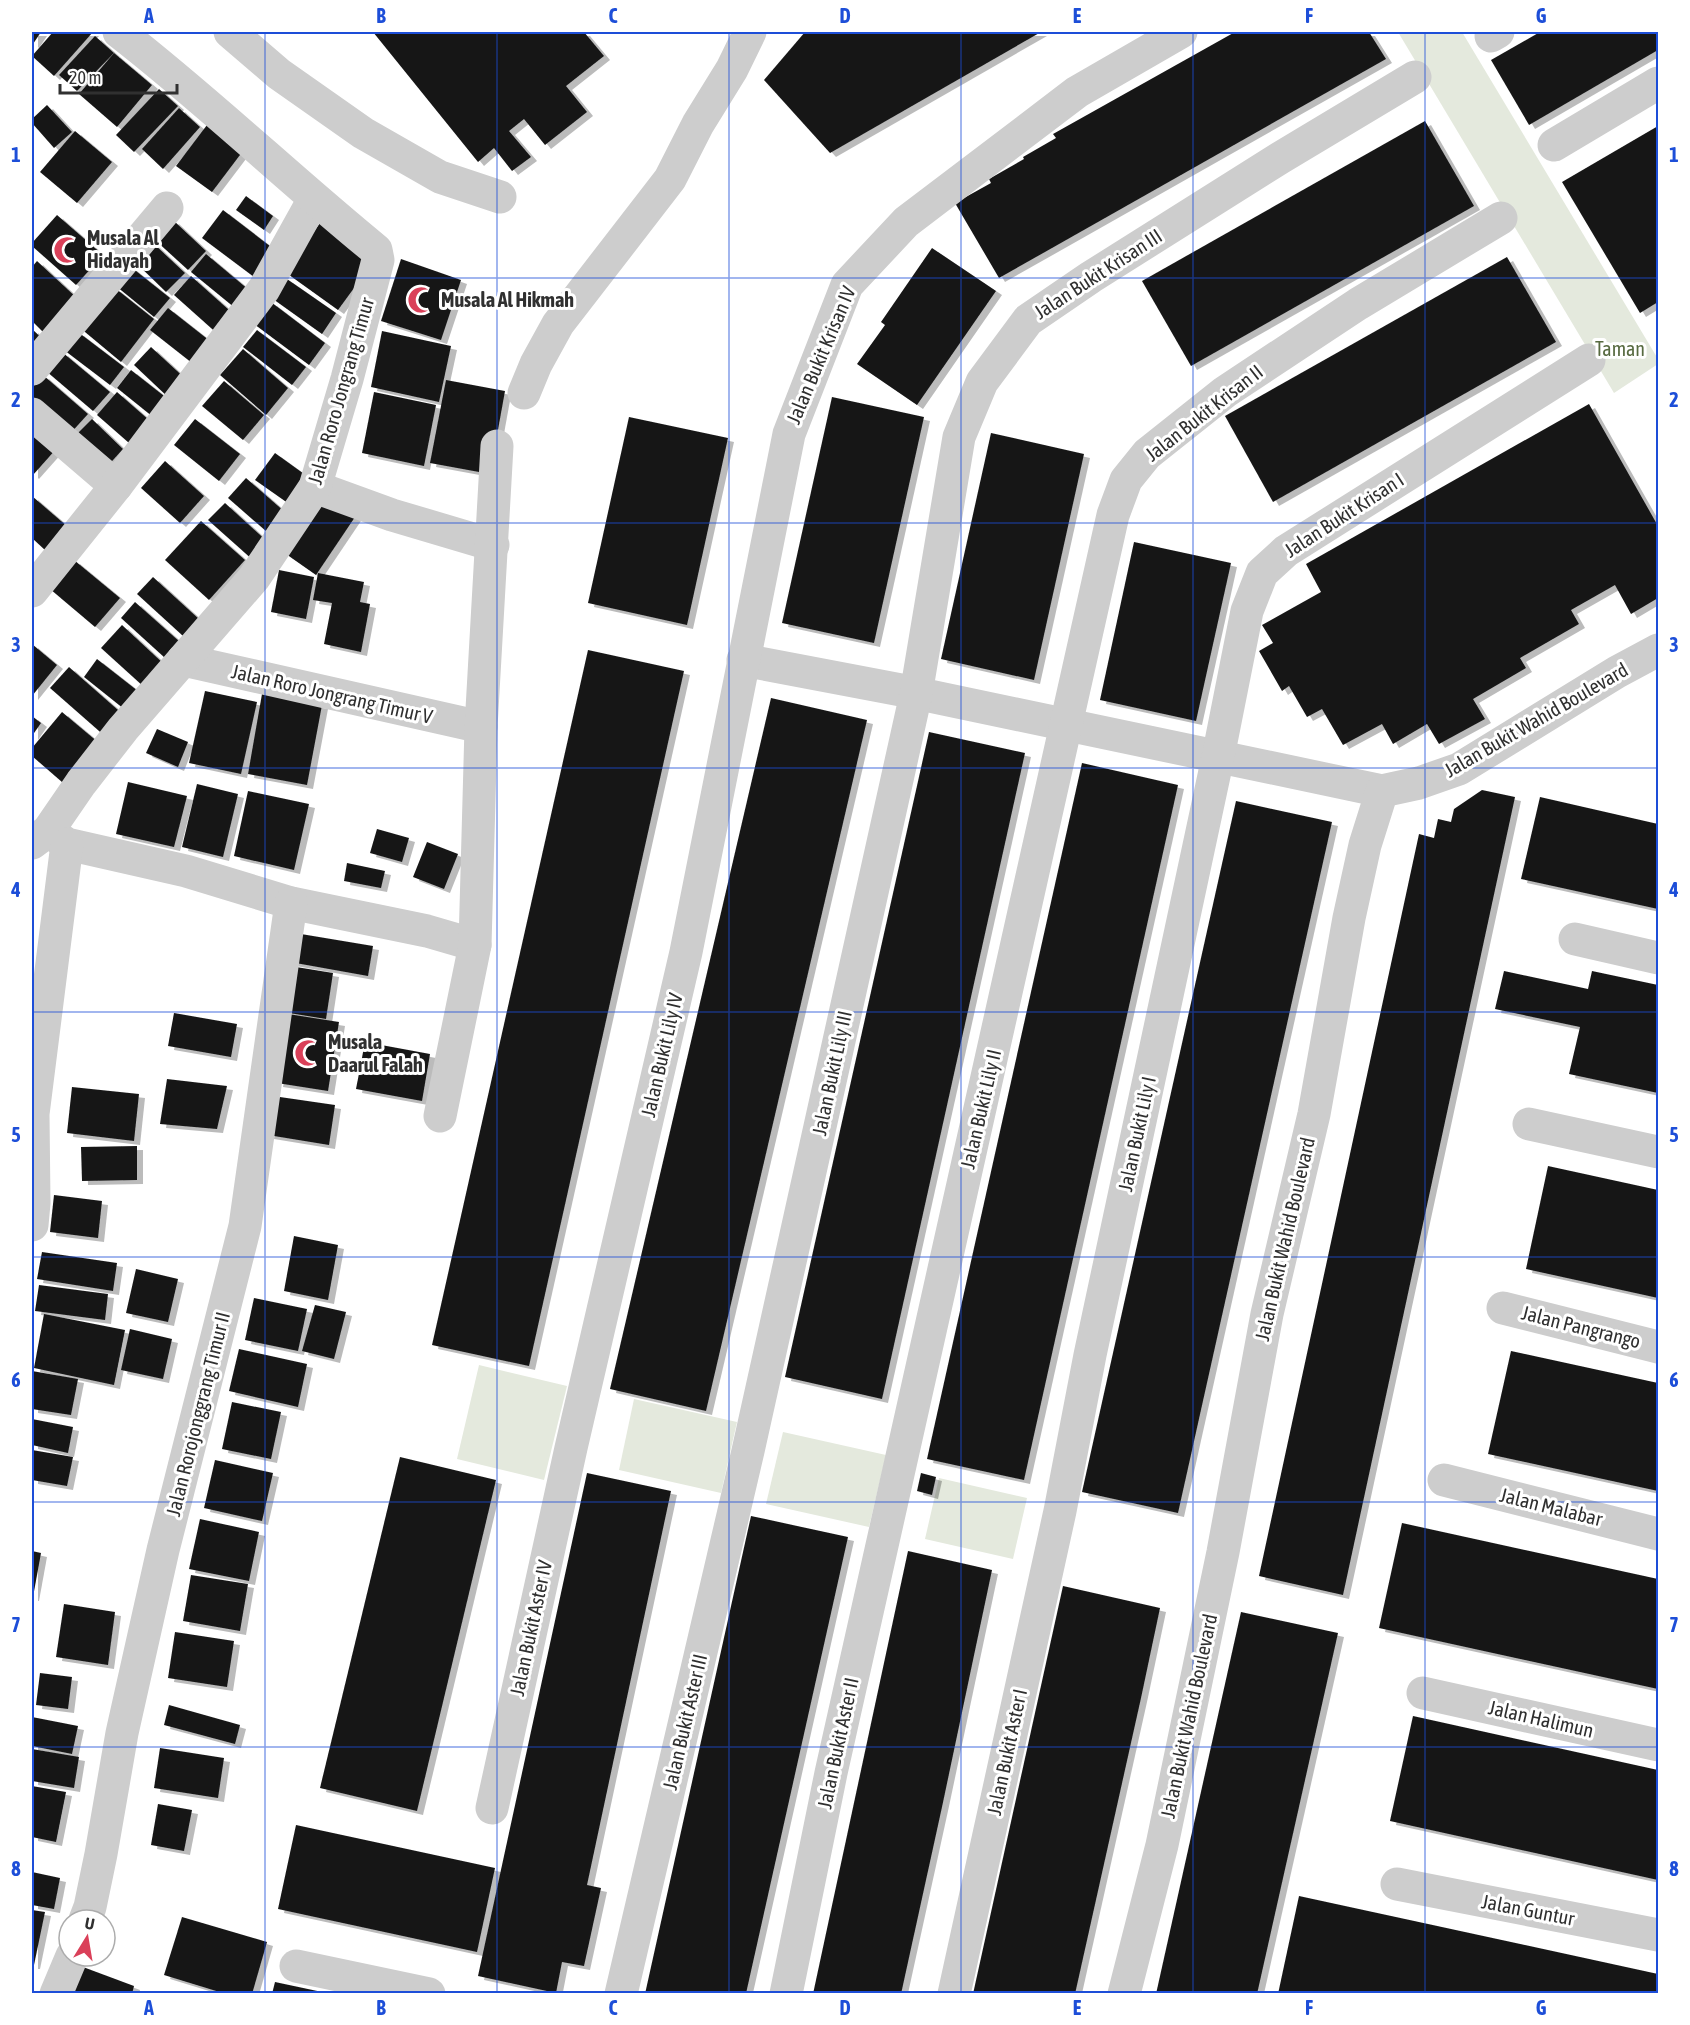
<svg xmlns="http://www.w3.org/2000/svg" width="1690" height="2025" font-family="'Asap Condensed',sans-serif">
<defs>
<filter id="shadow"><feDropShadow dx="6" dy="4" stdDeviation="0" flood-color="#0004"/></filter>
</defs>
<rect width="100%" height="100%" fill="#fff"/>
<g fill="#e4e9dd">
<polygon points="1398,32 1462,32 1658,359 1658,364 1614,393"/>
<polygon points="479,1365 567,1386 544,1480 457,1459"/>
<polygon points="634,1399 737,1422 721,1493 619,1470"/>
<polygon points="783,1432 886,1455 869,1527 766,1504"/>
<polygon points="939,1478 1027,1498 1013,1559 925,1539"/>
</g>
<g fill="#171717" filter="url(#shadow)">
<polygon points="32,32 41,32 33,44 32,43"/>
<polygon points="53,32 93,32 54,76 32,56"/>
<polygon points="373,32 584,32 604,56 566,86 587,112 545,145 524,119 509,131 531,157 512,171 494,148 478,162"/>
<polygon points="805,32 1041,32 830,153 764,80"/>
<polygon points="1235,32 1369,32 1386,59 999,278 955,203 991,183 989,179 1024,159 1023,157 1056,138 1053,134"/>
<polygon points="1540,32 1658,32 1658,50 1529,125 1491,60"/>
<polygon points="95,36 114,53 77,91 59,75"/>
<polygon points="114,53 152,85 117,127 79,94"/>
<polygon points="159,89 178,106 134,152 116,135"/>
<polygon points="47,105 72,132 54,148 32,123 32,119"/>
<polygon points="179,108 200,127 163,169 142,149"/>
<polygon points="1425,121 1474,206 1191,366 1142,281"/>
<polygon points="207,125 243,151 212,192 176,166"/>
<polygon points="1658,126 1658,302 1640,313 1562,182"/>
<polygon points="75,131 112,162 77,203 40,172"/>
<polygon points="246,196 273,216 264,230 236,210"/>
<polygon points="223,210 279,253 258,280 202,238"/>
<polygon points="57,215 103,255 76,285 32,246 32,243"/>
<polygon points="173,220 206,251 188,270 154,239"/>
<polygon points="320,223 373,262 338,310 285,272"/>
<polygon points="152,242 185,273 166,292 134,261"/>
<polygon points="932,248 996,291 917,405 857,364 885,325 881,322"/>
<polygon points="206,254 249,290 235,308 191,272"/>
<polygon points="1507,257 1556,342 1273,502 1225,416"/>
<polygon points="401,259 461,280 441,340 381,321"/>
<polygon points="37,261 78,299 45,334 32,321 32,267"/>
<polygon points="126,263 170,298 154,317 111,282"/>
<polygon points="191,276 238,318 221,337 174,295"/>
<polygon points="287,279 336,313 322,334 273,299"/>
<polygon points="115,288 154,319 121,362 79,327"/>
<polygon points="271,302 325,343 309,365 254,324"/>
<polygon points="168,308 210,341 192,363 150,330"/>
<polygon points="32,329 46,342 32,358"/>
<polygon points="257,330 306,367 292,385 243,347"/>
<polygon points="382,331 451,346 439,402 371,387"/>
<polygon points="78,332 124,367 110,385 64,350"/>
<polygon points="151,347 188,381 171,400 134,365"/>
<polygon points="243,349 288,388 266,415 220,375"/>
<polygon points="62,352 110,392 93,411 46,371"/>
<polygon points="131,370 173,403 158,421 117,388"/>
<polygon points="43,375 88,414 68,436 32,405 32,388"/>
<polygon points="446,380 505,391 490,474 430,463"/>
<polygon points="224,381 264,415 243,440 202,406"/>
<polygon points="117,392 149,420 129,443 97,415"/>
<polygon points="374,392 436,405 424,466 362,453"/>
<polygon points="832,397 924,417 874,643 782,623"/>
<polygon points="1589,404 1658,526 1658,598 1631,614 1615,585 1571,610 1579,624 1520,658 1526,668 1473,699 1485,719 1439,744 1427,724 1393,744 1382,724 1343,745 1322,709 1307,717 1289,686 1282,691 1259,651 1273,643 1262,625 1321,592 1306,564"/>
<polygon points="629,417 728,438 687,625 588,603"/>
<polygon points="92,419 123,449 104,470 72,439"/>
<polygon points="195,419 240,454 219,481 174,445"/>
<polygon points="32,426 57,448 33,475 32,474"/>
<polygon points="991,433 1084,454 1034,680 941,659"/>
<polygon points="275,453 311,479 292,506 255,480"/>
<polygon points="165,461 204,496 180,523 141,488"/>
<polygon points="246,478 293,519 275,539 228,498"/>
<polygon points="32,496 68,527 46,551 32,538"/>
<polygon points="324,496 355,517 316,575 286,554"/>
<polygon points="225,503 270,544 254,561 208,520"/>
<polygon points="201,521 245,560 209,600 165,560"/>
<polygon points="1134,542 1231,563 1196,721 1100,700"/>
<polygon points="74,560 120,598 95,627 50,589"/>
<polygon points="279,570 314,577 306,619 271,612"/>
<polygon points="318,573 364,582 360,602 370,604 361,652 324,644 332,603 313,600"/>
<polygon points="153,577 199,619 183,636 137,594"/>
<polygon points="135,602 180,642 165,658 121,618"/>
<polygon points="122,625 165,665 144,687 101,648"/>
<polygon points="32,644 57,665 32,696"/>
<polygon points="588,650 684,671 529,1366 432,1345"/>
<polygon points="97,659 143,695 129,713 84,677"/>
<polygon points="69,667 126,717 107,738 50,688"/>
<polygon points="205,691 257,702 241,774 189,763"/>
<polygon points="262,694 322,705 307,785 248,774"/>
<polygon points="771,698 867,720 706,1411 610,1389"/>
<polygon points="62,712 105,748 70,789 32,756 32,748"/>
<polygon points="32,716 41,723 32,736"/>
<polygon points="157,729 188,742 178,767 146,753"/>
<polygon points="929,732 1025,753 882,1399 785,1377"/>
<polygon points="1082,763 1178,785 1024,1480 927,1459"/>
<polygon points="128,782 187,796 174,847 116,834"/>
<polygon points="197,784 238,794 223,857 182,847"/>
<polygon points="1482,790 1515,797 1343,1595 1259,1576 1419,834 1434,838 1438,819 1451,822 1454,809"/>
<polygon points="248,791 309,804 294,870 234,856"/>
<polygon points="1540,797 1658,824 1658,909 1521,879"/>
<polygon points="1236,801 1332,822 1178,1513 1082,1492"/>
<polygon points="377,829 409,838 402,862 370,853"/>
<polygon points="427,842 458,854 444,889 413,877"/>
<polygon points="347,863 385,871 381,888 344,881"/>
<polygon points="295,933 373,946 368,976 290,962"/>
<polygon points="290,966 333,973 326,1019 283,1012"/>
<polygon points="1504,971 1588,989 1592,971 1658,985 1658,1093 1569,1074 1580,1027 1495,1009"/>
<polygon points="174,1013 237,1024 231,1057 168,1046"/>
<polygon points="288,1014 339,1022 328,1091 277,1083"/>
<polygon points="365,1042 430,1054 422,1101 356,1089"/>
<polygon points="167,1079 227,1086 217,1129 160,1124"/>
<polygon points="72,1087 139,1094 134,1141 67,1133"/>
<polygon points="273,1096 335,1105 329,1145 268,1135"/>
<polygon points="137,1146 137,1180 82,1181 81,1147"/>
<polygon points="1548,1166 1658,1190 1658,1298 1526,1269"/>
<polygon points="54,1195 102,1201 98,1238 50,1232"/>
<polygon points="294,1236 338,1245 328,1300 284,1291"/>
<polygon points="42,1252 117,1263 113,1291 37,1279"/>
<polygon points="136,1269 178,1279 168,1322 126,1313"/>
<polygon points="39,1285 108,1294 105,1320 35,1311"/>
<polygon points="254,1298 307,1309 298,1351 245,1340"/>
<polygon points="315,1305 346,1312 334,1359 302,1351"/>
<polygon points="44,1314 125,1330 114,1385 34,1368"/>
<polygon points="130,1329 172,1339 163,1379 121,1370"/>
<polygon points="239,1349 307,1364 298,1407 229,1391"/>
<polygon points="1511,1351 1658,1383 1658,1491 1488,1454"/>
<polygon points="32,1371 78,1379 71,1415 32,1409"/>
<polygon points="232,1402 281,1412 271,1459 222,1449"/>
<polygon points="32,1419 73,1427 68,1453 32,1445"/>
<polygon points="32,1450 73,1457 67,1486 32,1480"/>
<polygon points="400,1457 496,1480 417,1811 320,1788"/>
<polygon points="215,1460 273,1473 262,1521 204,1508"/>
<polygon points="587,1473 671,1491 587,1885 601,1888 584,1966 562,1962 556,1993 478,1976"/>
<polygon points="921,1473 936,1477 932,1495 917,1491"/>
<polygon points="751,1516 848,1537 747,1989 746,1994 645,1994"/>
<polygon points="200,1519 259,1532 249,1581 189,1569"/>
<polygon points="1402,1523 1658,1579 1658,1689 1379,1628"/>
<polygon points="32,1551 41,1553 33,1597 32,1597"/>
<polygon points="908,1551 992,1570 942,1807 901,1994 813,1994"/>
<polygon points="191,1575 248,1584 240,1631 183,1621"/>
<polygon points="1063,1586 1160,1608 1141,1698 1075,1994 973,1994"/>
<polygon points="64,1604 115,1612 108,1665 56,1657"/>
<polygon points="1241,1612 1338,1633 1257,1994 1156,1994"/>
<polygon points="175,1632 234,1641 227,1687 168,1678"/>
<polygon points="40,1673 72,1677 68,1709 36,1705"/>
<polygon points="169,1705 240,1725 235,1744 164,1725"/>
<polygon points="1413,1716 1658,1770 1658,1880 1390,1821"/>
<polygon points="32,1717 78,1726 72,1754 32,1746"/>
<polygon points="160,1748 224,1758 218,1798 154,1788"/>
<polygon points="32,1749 79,1757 74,1788 32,1781"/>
<polygon points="32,1786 66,1792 56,1842 32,1837"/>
<polygon points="158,1804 192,1810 184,1851 151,1845"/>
<polygon points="296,1825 495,1868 477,1952 278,1909"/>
<polygon points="32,1872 60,1878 54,1909 32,1905"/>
<polygon points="1299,1896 1658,1974 1658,1994 1278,1994"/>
<polygon points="32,1910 45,1912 34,1965 32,1965"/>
<polygon points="182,1917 267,1942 252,1994 226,1994 164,1975"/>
<polygon points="75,1964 134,1986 132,1994 63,1994"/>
<polygon points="275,1982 322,1992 322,1994 272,1994"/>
</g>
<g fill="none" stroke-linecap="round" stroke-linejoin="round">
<g stroke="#cdcdcd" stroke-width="33">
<polyline points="230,32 279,74 363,133 440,177 500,197"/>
<polyline points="1491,36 1498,32"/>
<polyline points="1554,145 1658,83"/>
<polyline points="32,369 167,208"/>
<polyline points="524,393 536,364 558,324 670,179 698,124 732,69 750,32"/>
<polyline points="32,414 116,486"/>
<polyline points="315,487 392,515 493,545"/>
<polyline points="32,591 116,486 264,289 314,199"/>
<polyline points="183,660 481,727"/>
<polyline points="743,660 901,690 1382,791"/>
<polyline points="48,831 67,844 186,871 291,903 427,931 475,945"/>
<path d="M32 843 48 831 81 783 123 729 254 578 315 487 347 379 378 260 376 250C289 179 208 101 119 32"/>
<polyline points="1575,939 1658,958"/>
<polyline points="440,1116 475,945 481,727 497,446"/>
<polyline points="1529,1124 1658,1152"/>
<polyline points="32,1225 34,1203 33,1114 67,844"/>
<polyline points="1503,1308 1658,1347"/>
<polyline points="1444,1480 1658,1534"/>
<polyline points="1423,1693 1658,1745"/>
<polyline points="492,1808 571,1448 686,952 789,434 847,285 906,222 1077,92 1181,32"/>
<polyline points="1397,1884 1658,1935"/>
<polyline points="85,1920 90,1907 101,1854 122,1733 163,1550 245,1226 291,903"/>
<polyline points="296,1966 429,1994"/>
<polyline points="56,1994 72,1956"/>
<polyline points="621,1994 748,1451 916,694 959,437 982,382 1028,320 1091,277 1280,158 1415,77"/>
<polyline points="786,1994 831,1773 1113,515 1126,480 1147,454 1225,392 1358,304 1501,218"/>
<polyline points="954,1994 1060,1511 1090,1355 1218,757 1247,611 1262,573 1286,551 1589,360"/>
<polyline points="1124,1994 1162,1845 1223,1552 1267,1314 1314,1114 1349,918 1365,845 1382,791 1419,783 1459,769 1617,672 1658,650"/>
</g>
</g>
<path fill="none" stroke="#1d4ed8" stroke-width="1.5" stroke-opacity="0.55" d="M265 32V1994M497 32V1994M729 32V1994M961 32V1994M1193 32V1994M1425 32V1994M32 278H1658M32 523H1658M32 768H1658M32 1012H1658M32 1257H1658M32 1502H1658M32 1747H1658"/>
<defs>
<symbol id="mosque-bare" viewBox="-9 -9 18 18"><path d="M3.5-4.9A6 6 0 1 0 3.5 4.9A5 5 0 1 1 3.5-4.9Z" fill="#da4059" stroke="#fff" stroke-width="2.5" paint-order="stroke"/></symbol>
</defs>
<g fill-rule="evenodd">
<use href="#mosque-bare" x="48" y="231" width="38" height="38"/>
<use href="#mosque-bare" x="402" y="281" width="38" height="38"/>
<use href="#mosque-bare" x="289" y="1034" width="38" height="38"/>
</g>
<g text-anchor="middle" stroke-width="6" stroke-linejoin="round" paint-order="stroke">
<g font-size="20" font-weight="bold" fill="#303030" stroke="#fff" text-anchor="start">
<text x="87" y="245">Musala Al<tspan x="87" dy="23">Hidayah</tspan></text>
<text x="441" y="307">Musala Al Hikmah</text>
<text x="328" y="1049">Musala<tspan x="328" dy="23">Daarul Falah</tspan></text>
</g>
<g font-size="20" fill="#303030" stroke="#fff">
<text transform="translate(1098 274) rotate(-33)" y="7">Jalan Bukit Krisan III</text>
<text transform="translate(821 355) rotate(-67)" y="7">Jalan Bukit Krisan IV</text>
<text transform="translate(341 391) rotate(-74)" y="7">Jalan Roro Jongrang Timur</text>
<text transform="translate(1204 413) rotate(-38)" y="7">Jalan Bukit Krisan II</text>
<text transform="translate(1344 515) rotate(-33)" y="7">Jalan Bukit Krisan I</text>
<text transform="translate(332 694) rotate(13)" y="7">Jalan Roro Jongrang Timur V</text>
<text transform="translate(1536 720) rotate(-30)" y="7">Jalan Bukit Wahid Boulevard</text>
<text transform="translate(662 1055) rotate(-77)" y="7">Jalan Bukit Lily IV</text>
<text transform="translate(832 1073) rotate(-78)" y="7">Jalan Bukit Lily III</text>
<text transform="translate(981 1109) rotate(-77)" y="7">Jalan Bukit Lily II</text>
<text transform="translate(1137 1134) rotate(-78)" y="7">Jalan Bukit Lily I</text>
<text transform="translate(1285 1239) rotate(-77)" y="7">Jalan Bukit Wahid Boulevard</text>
<text transform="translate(1581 1327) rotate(14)" y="7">Jalan Pangrango</text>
<text transform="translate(198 1414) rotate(-76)" y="7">Jalan Rorojonggrang Timur II</text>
<text transform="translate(1551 1507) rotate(14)" y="7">Jalan Malabar</text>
<text transform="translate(531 1628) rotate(-78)" y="7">Jalan Bukit Aster IV</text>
<text transform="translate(1189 1716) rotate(-78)" y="7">Jalan Bukit Wahid Boulevard</text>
<text transform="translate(1541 1719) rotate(13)" y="7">Jalan Halimun</text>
<text transform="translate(685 1722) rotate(-77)" y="7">Jalan Bukit Aster III</text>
<text transform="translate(838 1743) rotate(-78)" y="7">Jalan Bukit Aster II</text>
<text transform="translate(1007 1752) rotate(-78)" y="7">Jalan Bukit Aster I</text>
<text transform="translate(1528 1910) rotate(11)" y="7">Jalan Guntur</text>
</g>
<g font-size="20" fill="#576a40" stroke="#fff">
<text x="1620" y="356">Taman</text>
</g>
</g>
<rect width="1690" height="2025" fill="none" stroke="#ffffff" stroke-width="66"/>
<g transform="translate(87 1938) rotate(11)"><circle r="28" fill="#ffffff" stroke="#acacac" stroke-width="1.5"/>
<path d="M0-4.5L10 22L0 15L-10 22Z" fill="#da4059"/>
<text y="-9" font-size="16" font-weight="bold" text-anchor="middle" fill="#303030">U</text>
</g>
<path d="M60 84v9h117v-9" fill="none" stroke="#303030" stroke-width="3"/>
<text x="69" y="84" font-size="18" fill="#303030" stroke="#ffffff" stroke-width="4.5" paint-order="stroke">20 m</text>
<rect x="33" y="33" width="1624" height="1959" fill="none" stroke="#1d4ed8" stroke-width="2"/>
<g font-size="20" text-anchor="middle" font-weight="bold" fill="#1d4ed8">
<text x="149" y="23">A</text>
<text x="381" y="23">B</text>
<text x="613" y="23">C</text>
<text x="845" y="23">D</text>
<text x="1077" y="23">E</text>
<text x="1309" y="23">F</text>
<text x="1541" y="23">G</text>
<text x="16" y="162">1</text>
<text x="1674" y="162">1</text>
<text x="16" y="407">2</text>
<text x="1674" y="407">2</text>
<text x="16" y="652">3</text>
<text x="1674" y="652">3</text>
<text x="16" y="897">4</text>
<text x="1674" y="897">4</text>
<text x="16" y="1142">5</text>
<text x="1674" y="1142">5</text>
<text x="16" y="1387">6</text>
<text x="1674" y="1387">6</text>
<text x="16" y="1632">7</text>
<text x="1674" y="1632">7</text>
<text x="16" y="1876">8</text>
<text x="1674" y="1876">8</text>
<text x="149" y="2015">A</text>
<text x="381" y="2015">B</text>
<text x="613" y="2015">C</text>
<text x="845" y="2015">D</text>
<text x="1077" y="2015">E</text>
<text x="1309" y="2015">F</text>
<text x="1541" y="2015">G</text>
</g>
</svg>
